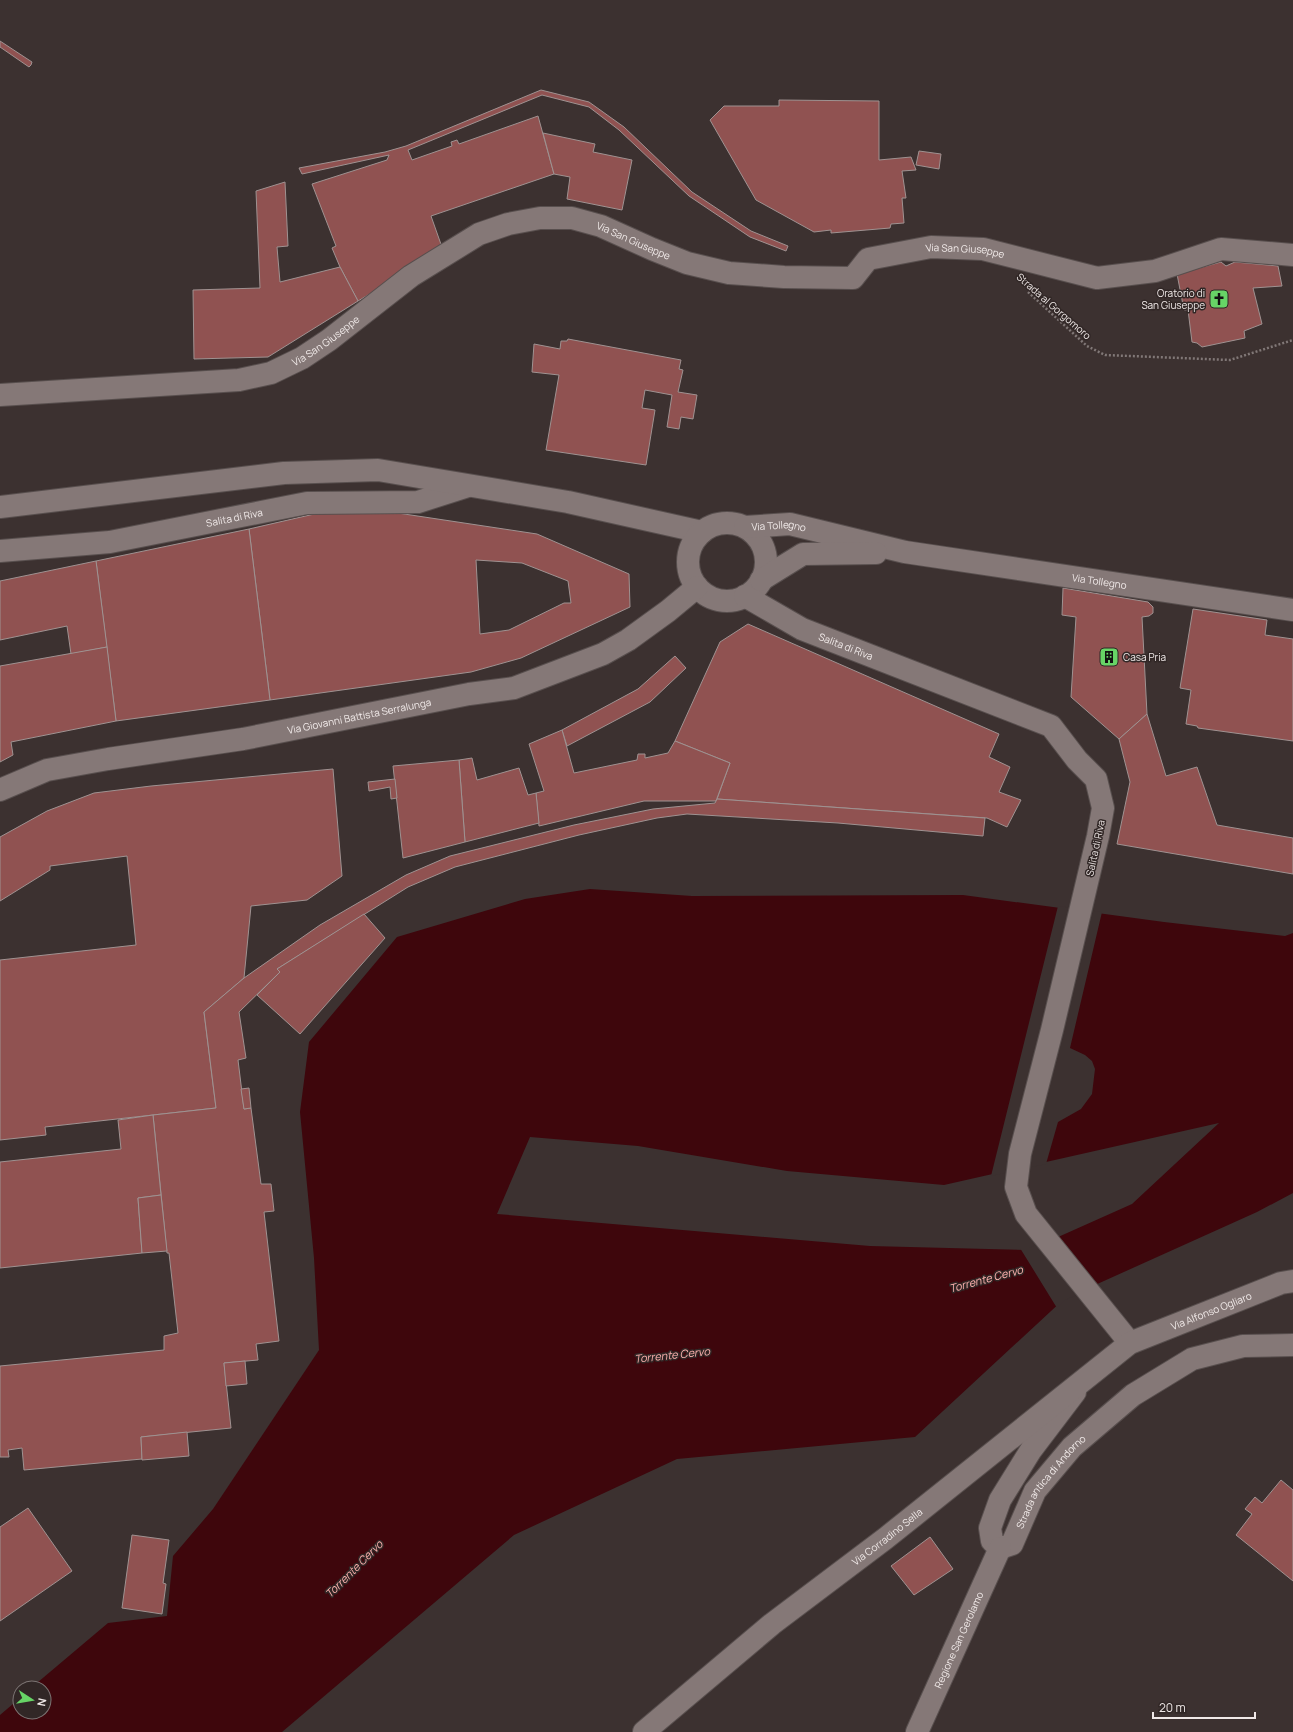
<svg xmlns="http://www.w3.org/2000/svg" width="1293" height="1732" font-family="Manrope,sans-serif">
<rect width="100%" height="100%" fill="#3c3130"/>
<path fill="#3e060c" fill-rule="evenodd" d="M590 889 692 896 963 895 1164 922 1285 936 1293 933V1193L1257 1212 1064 1299 915 1437 677 1459 514 1535 282 1732H0V1715L20 1698V1712H44V1688H31L108 1623 167 1616 173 1556 213 1509 319 1350 314 1258 300 1112 309 1042 397 937 525 899ZM1219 1123 1132 1204 1029 1250 870 1246 497 1214 530 1137 638 1146 787 1171 944 1185Z"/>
<g fill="#3c3130">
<polygon points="1058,906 1102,912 1070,1048 1085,1055 1092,1061 1095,1069 1092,1094 1081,1109 1058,1122 1046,1164 991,1176"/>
<polygon points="1055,1236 1089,1290 1065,1300 1057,1308 1020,1248 1029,1248"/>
</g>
<g fill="#905251" stroke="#9f9291" fill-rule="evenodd">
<polygon points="0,41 32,62 31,65 29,67 0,47"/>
<polygon points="541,90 589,102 624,127 692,192 751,231 788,246 786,251 750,237 689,196 619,130 589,107 542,95 408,150 412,160 452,146 451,142 457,140 459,144 538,116 554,174 431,216 443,250 358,301 340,267 332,248 336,246 312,184 387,160 389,155 302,174 299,168 385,152 406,146"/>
<polygon points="779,100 879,101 879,160 911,157 916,170 902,171 906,198 902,198 904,223 891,224 890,228 831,233 831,230 814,232 756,200 710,120 724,106 779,106"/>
<polygon points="543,133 595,144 593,152 632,160 622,210 567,199 570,177 554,174"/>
<polygon points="919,151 941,154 939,169 916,165"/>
<polygon points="285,182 288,246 277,247 280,282 340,267 358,301 268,357 194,359 193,290 260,288 256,191"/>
<polygon points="1221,262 1226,266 1235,262 1278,266 1282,286 1253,288 1262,324 1244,331 1245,338 1202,347 1197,343 1192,342 1188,310 1184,310 1177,274"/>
<polygon points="568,339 681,360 679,369 683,370 678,392 697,395 693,419 681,417 679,429 667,427 672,395 645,390 642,408 655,410 646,465 546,450 559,375 532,372 534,344 560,349 561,341 567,341"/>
<path d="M371 509 537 534 629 574 630 607 521 658 471 672 270 700 249 529 323 512ZM476 560 522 563 568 581 571 603H564L509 630 480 634Z"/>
<polygon points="249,529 270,700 116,721 96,561"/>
<polygon points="96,561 107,647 71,654 67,626 0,640 0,581"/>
<polygon points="1063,588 1148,602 1153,607 1153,613 1149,616 1142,617 1147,714 1119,739 1071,697 1076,617 1062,615"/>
<polygon points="1193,609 1267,620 1265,635 1293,639 1293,741 1198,728 1197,726 1186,724 1191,690 1180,688"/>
<polygon points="748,624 999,734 989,757 1010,767 999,792 1021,800 1007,827 987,818 717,799 730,763 675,741 720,642"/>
<polygon points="107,647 116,721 11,742 13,755 0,762 0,666"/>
<polygon points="675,656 686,668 650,702 567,746 562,730 638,689"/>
<polygon points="1147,714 1166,776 1197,767 1217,825 1293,838 1293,874 1117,844 1130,782 1119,739"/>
<polygon points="562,730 574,773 637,760 638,754 645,754 645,758 668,753 675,741 730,763 716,801 644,801 539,826 536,793 544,791 529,744"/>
<polygon points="472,758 477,780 519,768 528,795 536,793 539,823 465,842 459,760"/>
<polygon points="459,760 465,842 403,858 393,766"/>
<polygon points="333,769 342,876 307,900 251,906 244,978 204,1012 216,1108 45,1127 46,1135 0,1140 0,960 136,945 127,856 50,866 50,870 0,901 0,837 47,811 94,793 151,786"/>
<polygon points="395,779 397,798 391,799 390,787 369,791 368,782"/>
<polygon points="717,799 985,818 983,836 838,823 687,814 657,818 579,835 455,867 408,887 277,969 280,972 239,1012 246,1058 238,1060 244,1109 251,1108 261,1184 271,1184 274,1211 264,1212 279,1341 256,1344 258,1360 224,1363 231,1428 141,1437 142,1459 24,1470 22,1448 8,1450 9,1457 0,1457 0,1366 164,1350 164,1336 178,1333 169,1253 167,1253 153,1115 216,1108 204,1012 244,978 320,925 406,875 450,856 574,825 653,809 715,803"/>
<polygon points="364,914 385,938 300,1034 257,995 280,972 277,969"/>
<polygon points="249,1088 251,1108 244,1109 241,1089"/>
<polygon points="153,1115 161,1195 138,1198 142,1253 0,1268 0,1162 121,1149 118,1120"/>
<polygon points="161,1195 167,1251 142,1253 138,1198"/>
<polygon points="245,1361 247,1384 226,1386 224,1363"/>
<polygon points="187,1432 189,1456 142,1460 141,1437"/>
<polygon points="1281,1480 1293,1490 1293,1581 1236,1535 1252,1514 1245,1509 1255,1497 1262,1503"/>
<polygon points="28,1508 72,1571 0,1621 0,1527"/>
<polygon points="132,1535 169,1540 163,1583 166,1584 162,1614 122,1608"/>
<polygon points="930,1537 953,1569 914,1595 891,1566"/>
</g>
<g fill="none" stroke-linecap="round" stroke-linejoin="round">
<defs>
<g id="minor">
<path id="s1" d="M0 395 239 380 271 373 302 358 329 340 411 276 479 234 508 224 540 218H572L601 226 652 249 687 263 729 273 784 277 853 278 868 259 931 247 983 249 1097 278 1155 271 1221 249 1293 255"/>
<path id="s2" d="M0 551 110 542 307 503 418 502 468 486"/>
<path id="s3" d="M1075 1392 1031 1450 1000 1500 990 1528 992 1541 1000 1548 1012 1544 1035 1491 1072 1447 1133 1395 1192 1359 1243 1346 1293 1345"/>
<path id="s4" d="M917 1732 1000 1548"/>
</g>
<g id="tertiary">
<polyline points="0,507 284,473 378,470 568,502 702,532"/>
<circle cx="727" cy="562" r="39"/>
<path id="s5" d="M745 527 790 524 905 552 1293 610"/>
<polyline points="761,580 803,554 876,553"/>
<path id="s6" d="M0 790 47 770 108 759 243 739 469 694 514 688 603 654 628 640 668 611 697 587"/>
</g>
<g id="secondary">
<path id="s7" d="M745 596 802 629 1051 726 1077 760 1096 779 1103 808 1098 836 1052 1030 1020 1154 1016 1187 1026 1214 1130 1343"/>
<path id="s8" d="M644 1732 772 1624 886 1538 1130 1343 1281 1283 1293 1281"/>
</g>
</defs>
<use href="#minor" stroke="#584f4e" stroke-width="24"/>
<use href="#tertiary" stroke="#584f4e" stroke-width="24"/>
<use href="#secondary" stroke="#584f4e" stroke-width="24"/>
<polyline stroke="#817877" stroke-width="2.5" stroke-dasharray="2 2" stroke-linecap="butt" points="1028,292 1087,346 1105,355 1230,360 1293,340"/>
<use href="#minor" stroke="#857877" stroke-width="22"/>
<use href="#tertiary" stroke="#857877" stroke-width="22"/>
<use href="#secondary" stroke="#857877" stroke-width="22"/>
</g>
<defs>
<symbol id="church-square" viewBox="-11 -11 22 22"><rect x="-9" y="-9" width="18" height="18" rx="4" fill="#67d466" stroke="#312726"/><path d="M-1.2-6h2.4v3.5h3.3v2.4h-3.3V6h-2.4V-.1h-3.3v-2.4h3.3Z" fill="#111"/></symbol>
<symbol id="building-square" viewBox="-11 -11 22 22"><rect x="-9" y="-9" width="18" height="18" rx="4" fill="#67d466" stroke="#312726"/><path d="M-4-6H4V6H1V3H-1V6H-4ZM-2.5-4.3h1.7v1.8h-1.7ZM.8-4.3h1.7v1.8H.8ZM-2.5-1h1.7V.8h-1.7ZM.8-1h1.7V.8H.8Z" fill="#111"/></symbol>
</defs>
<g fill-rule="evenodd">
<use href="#church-square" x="1208" y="288" width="22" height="22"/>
<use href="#building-square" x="1098" y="646" width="22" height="22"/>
</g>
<g text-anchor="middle" stroke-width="3" stroke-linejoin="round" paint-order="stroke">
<g font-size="10" fill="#f0e9e8" stroke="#312726">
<text dy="4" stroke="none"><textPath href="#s1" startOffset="684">Via San Giuseppe</textPath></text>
<text dy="4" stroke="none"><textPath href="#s1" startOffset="1032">Via San Giuseppe</textPath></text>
<text transform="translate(1054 306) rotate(41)" y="4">Strada al Gorgomoro</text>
<text dy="4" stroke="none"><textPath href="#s1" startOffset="336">Via San Giuseppe</textPath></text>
<text dy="4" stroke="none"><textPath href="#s2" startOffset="237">Salita di Riva</textPath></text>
<text dy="4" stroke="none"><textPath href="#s5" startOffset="34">Via Tollegno</textPath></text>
<text dy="4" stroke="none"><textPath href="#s5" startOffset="360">Via Tollegno</textPath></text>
<text dy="4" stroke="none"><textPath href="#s7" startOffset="113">Salita di Riva</textPath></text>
<text dy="4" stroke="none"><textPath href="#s6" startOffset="368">Via Giovanni Battista Serralunga</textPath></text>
<text transform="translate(1095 848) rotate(-78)" y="4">Salita di Riva</text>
<text dy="4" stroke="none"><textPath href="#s8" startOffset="710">Via Alfonso Ogliaro</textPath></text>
<text dy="4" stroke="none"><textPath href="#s3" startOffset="272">Strada antica di Andorno</textPath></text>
<text dy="4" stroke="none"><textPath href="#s8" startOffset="312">Via Corradino Sella</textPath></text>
<text dy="4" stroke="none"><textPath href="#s4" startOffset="101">Regione San Gerolamo</textPath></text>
</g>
<g font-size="10" fill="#f0e9e8" stroke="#312726" text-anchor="end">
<text x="1205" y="297">Oratorio di<tspan x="1205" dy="12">San Giuseppe</tspan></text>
<text x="1123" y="661" text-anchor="start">Casa Pria</text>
</g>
<g font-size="11" font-style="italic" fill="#ffb2af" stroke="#312726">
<text transform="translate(986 1279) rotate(-15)" y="4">Torrente Cervo</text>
<text transform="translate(672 1355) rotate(-6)" y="4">Torrente Cervo</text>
<text transform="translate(354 1569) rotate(-45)" y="4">Torrente Cervo</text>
</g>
</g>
<g transform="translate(32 1700) rotate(102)"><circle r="19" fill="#312726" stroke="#7d7574"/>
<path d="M0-3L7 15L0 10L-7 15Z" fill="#67d466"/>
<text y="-6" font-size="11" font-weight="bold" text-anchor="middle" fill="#f0e9e8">N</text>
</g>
<path d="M1153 1712v6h102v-6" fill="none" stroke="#f0e9e8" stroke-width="2"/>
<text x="1159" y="1712" font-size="12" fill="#f0e9e8" stroke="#312726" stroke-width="3" paint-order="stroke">20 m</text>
</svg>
